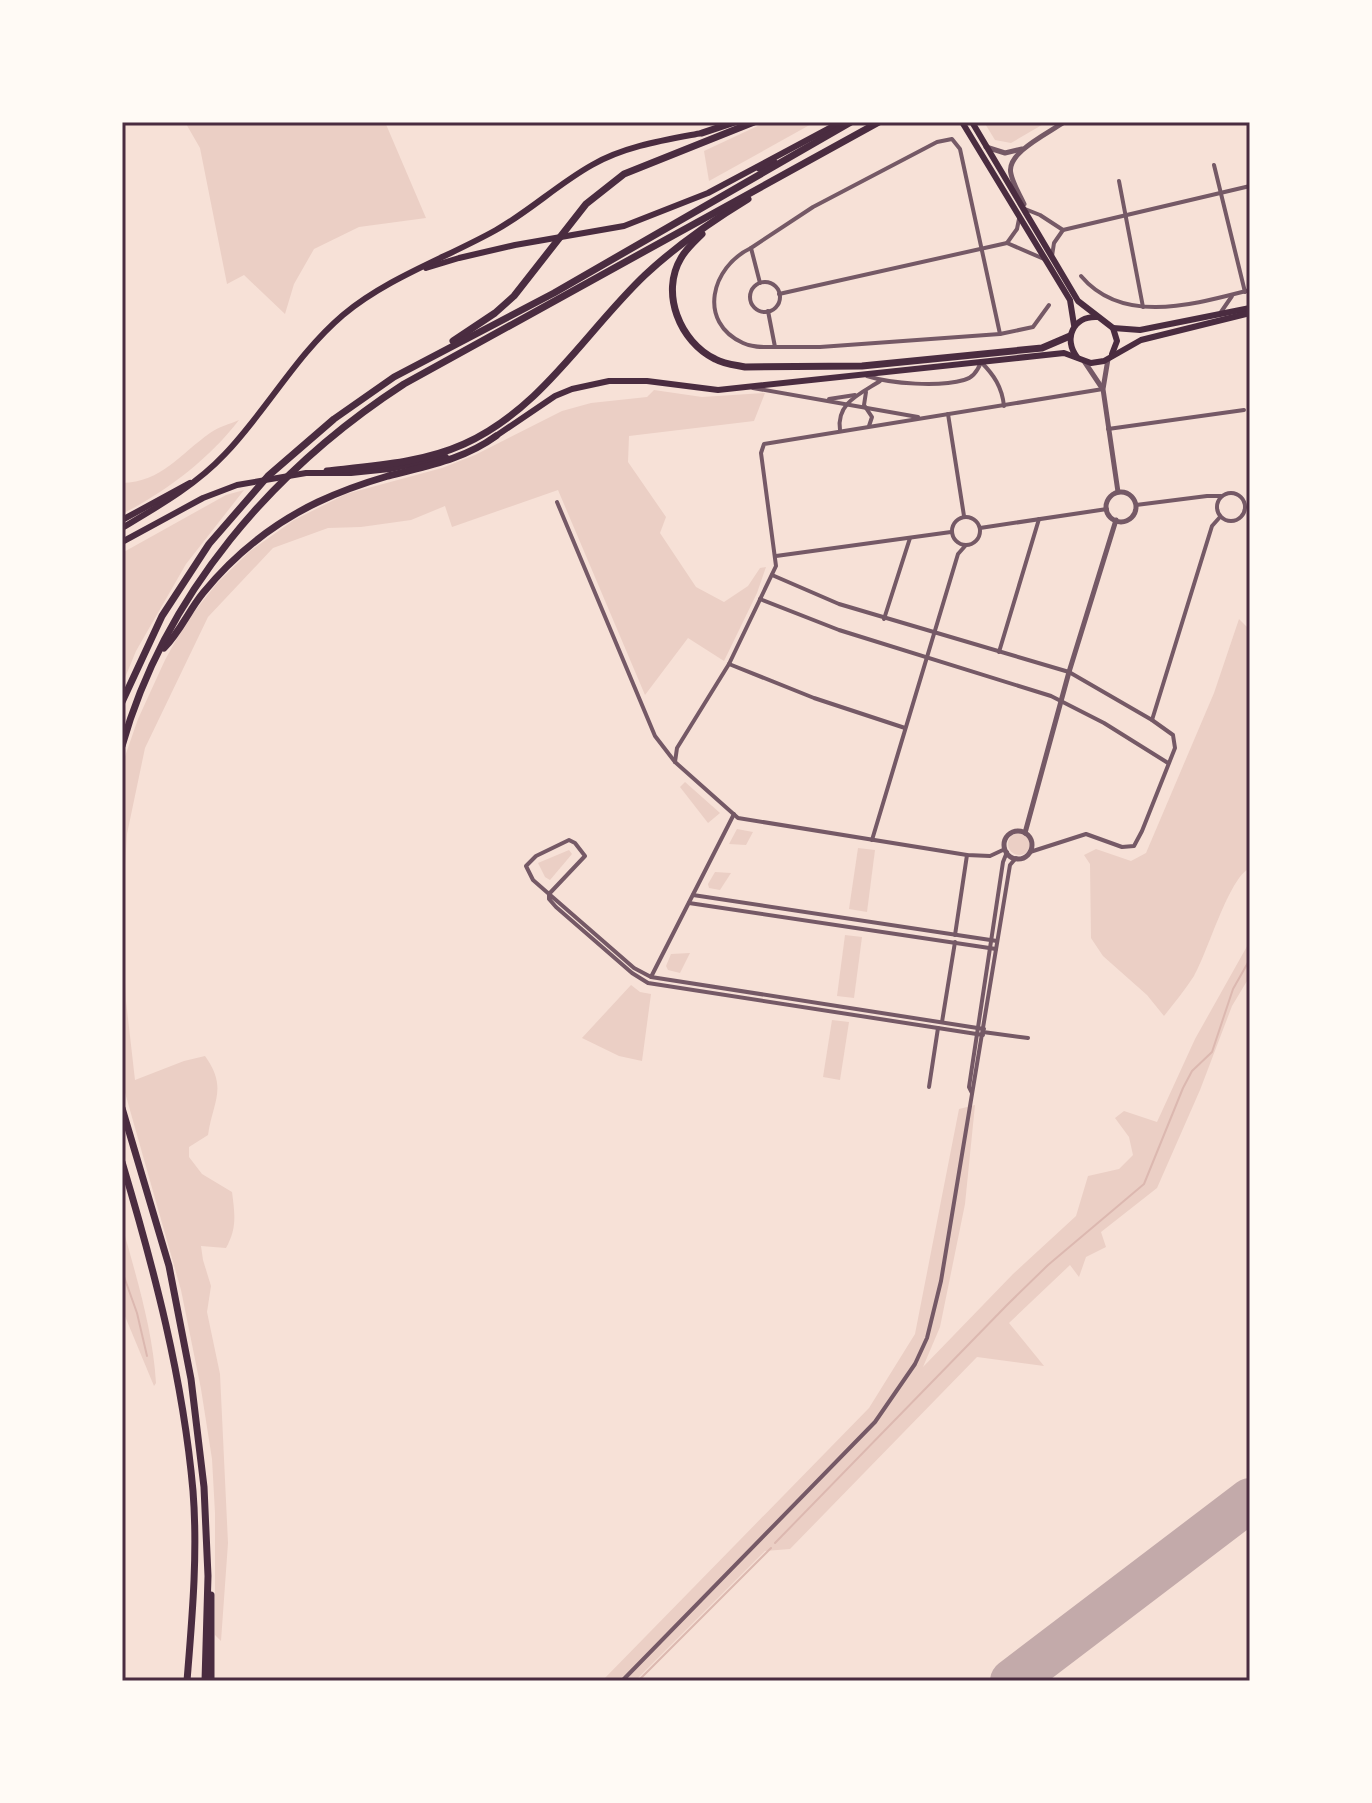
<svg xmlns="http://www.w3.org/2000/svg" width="1372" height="1803" font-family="'DejaVu Sans',sans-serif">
<rect width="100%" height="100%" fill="#f7e1d7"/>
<g fill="#ebcfc5">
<polygon points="185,122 385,122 426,218 359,227 314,249 294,284 285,314 244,275 227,284 200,148"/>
<polygon points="766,122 815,122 709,181 704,151"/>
<polygon points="984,122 1047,122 1011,143 995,140"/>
<polygon points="654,390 702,397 765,393 754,421 629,436 628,462 666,517 660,533 696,587 724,602 748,586 760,568 766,567 757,593 724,661 688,638 645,695 558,490 452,527 445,506 411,520 361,527 328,528 273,548 208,617 145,748 127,834 122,911 122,765 138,719 165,660 186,622 218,582 250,551 294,520 346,494 442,468 475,455 562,411 591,403 647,397"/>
<path d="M239 420C208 460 167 491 122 514V483C162 482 180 454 210 433 218 427 230 424 239 420Z"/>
<polygon points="244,490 186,564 136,651 122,685 122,553 226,495"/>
<path d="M1239 619 1250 630V868C1229 877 1208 952 1194 976 1185 990 1174 1003 1164 1016L1147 995 1103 956 1091 938 1090 864 1084 855 1096 849 1131 861 1146 853 1214 693Z"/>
<polygon points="685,782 720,813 708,823 680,787"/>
<polygon points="737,829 753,832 746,845 729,844"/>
<circle cx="1019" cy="844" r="11"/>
<polygon points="858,848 875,850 867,912 849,909"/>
<polygon points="569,850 572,854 550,880 545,877 538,863"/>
<polygon points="715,872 731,873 720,890 709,888 708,884"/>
<path d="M122 924 126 1001 135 1080 184 1061 205 1056C228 1088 213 1101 208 1135L189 1147V1157L202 1174 232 1192C235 1215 237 1228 226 1248L201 1246 203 1260 211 1286 207 1312 220 1374 228 1543 221 1641 215 1635V1513L212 1459 201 1389 181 1290 122 1082Z"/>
<polygon points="845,935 862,937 854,998 837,996"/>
<polygon points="1250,941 1250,976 1232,1006 1200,1090 1157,1188 1101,1232 1106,1247 1086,1257 1079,1277 1070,1265 1009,1323 1044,1366 977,1357 790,1549 765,1551 635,1681 602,1681 869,1408 915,1334 959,1109 975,1105 965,1204 940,1327 923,1367 1013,1274 1076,1216 1088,1176 1119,1169 1133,1155 1129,1137 1115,1118 1124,1111 1157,1122 1195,1039"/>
<polygon points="690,953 680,973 668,970 666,966 671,954"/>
<polygon points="631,985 640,992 651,994 642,1061 619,1056 582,1038"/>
<polygon points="832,1020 849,1022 840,1080 823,1077"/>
<path d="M122 1225C136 1276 153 1330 156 1383L154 1386 122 1309Z"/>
</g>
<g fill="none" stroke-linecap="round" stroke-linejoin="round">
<g stroke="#dcb8b0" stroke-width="2">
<polyline points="122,1271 137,1313 147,1356"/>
<polyline points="775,1543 1007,1305 1048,1265 1144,1184 1183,1088 1192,1071 1212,1052 1233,989 1250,959"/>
<polyline points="638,1681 771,1548"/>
</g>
<polyline stroke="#c3aaaa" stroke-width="44" points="1012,1681 1250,1500"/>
<g stroke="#755966" stroke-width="4">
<polyline points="1214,165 1245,292"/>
<polyline points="1119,181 1143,307"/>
<polyline points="1025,209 1040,215 1063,230 1054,243 1052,256"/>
<polyline points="1019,219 1017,229 1007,243 1044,259"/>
<polyline points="1063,230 1250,186"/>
<path d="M751 248C711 267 697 322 743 343 753 348 765 347 775 347"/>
<path d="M1081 276C1123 326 1195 304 1250 290"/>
<circle cx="765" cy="297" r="15"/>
<polyline points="760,283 751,248 813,207 937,142 952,139 960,149 1000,334"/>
<polyline points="779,294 1007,243"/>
<polyline points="768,311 775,347 820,347 1000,334 1033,327 1049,305"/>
<polyline points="1221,312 1232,296"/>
<path d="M867 376C892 384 939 387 964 380 973 378 978 370 981 362 994 375 1002 387 1004 406"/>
<polyline points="753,388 918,417"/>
<polyline points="866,392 864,405 872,417 869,426"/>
<polyline points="829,399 855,395"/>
<polyline points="948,414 964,516"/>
<polyline points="1108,429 1244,410"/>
<path d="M840 430C836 403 860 394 880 381"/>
<circle cx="1231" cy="507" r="14"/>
<polyline points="557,502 655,736 675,762 738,818 967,855 990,856 1005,849"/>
<polyline points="1136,505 1207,496 1221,496"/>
<circle cx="966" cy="531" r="14"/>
<polyline points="980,528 1107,509"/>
<polyline points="776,556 951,532"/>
<polyline points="772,575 839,604 1069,672 1152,720 1173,735 1175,748 1142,831 1134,846 1122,847 1086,834 1030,852"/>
<polyline points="760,599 839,630 1051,696 1104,723 1168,763"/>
<polyline points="884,619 910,538"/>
<polyline points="999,652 1039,519"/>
<polyline points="729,664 814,698 905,728"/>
<polyline points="1152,720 1212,526 1220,517"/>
<polyline points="675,762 677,748 729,664 776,566 761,453 764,444 1103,389"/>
<polyline points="872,840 958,554 966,545"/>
<polyline points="693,895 997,941"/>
<polyline points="689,903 996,949"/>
<polyline points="955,935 967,855"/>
<polyline points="651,977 734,814"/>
<polyline points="942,1022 955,942"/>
<polyline points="983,1032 1028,1038"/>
<polyline points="983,1035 648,983 632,973 556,907 549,899 549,894 533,880 526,866 536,856 569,840 575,843 585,856 549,894 634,968 651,977 984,1029"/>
<polyline points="929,1087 938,1028"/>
<polyline points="972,1093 969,1087 1003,862 1007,852"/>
<polyline points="622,1681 875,1422 915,1364 927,1338 941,1281 1010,865 1016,858"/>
</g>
<g stroke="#755966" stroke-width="5">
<polyline points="986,147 1005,153 1022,149"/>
<path d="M1024 204C1020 195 1013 184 1011 174 1005 153 1049 133 1064 122"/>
<polyline points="1108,359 1103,389 1118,492"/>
<polyline points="1084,361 1102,388"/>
<circle cx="1121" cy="507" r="15"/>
<circle cx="1018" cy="845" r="14"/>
<polyline points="1025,833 1069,672 1116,520"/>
</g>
<g stroke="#4a2c40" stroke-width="6">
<polyline points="962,122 1070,300 1074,325"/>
<polyline points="972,122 1078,301 1113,328 1117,341 1112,354"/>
<polyline points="426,268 459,258 515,245 624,226 708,193 841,122"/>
<polyline points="1113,328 1140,330 1250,308"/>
<path d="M1077 357C1063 339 1073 316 1097 317"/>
<polyline points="493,438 555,396 572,389 609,381 647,381 718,390 1064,353 1091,363 1104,361 1141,340 1250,313"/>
<polyline points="122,520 190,483"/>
<path d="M122 528C159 506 196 485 225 454 267 410 296 355 343 315 387 278 446 258 496 230 530 211 558 184 592 165 625 146 665 140 702 133"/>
<polyline points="122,542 203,498 237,485 306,473 351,473 390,469 446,457"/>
</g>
<g stroke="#4a2c40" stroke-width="7">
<polyline points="702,133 735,122"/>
<polyline points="759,168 774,162"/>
<path d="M702 234C695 241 686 249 681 258 660 293 680 342 715 359 724 364 735 365 745 367L862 366 1042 348 1070 336"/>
<polyline points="453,341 495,313 514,296 586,204 624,174 754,122"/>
<path d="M327 471C373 466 422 463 464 444 542 409 586 331 645 275 676 246 712 221 748 199"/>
<path d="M164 648C180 632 189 610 203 593 234 555 274 523 318 502 341 491 364 483 388 476 426 466 463 460 496 436"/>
<polyline points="122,702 162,616 209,544 268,476 334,419 394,377 554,293 851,122"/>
<path d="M122 746C165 594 273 469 404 384L879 122"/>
<polyline points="122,1108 169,1266 191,1379 204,1487 208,1576 205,1681"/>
<path d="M122 1162C154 1269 183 1378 193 1491 198 1554 192 1619 187 1681"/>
<polyline points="211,1681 211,1595"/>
</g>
</g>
<rect width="1372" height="1803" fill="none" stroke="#fffaf5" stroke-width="248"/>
<rect x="124" y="124" width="1124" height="1555" fill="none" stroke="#4a2c40" stroke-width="3"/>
</svg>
